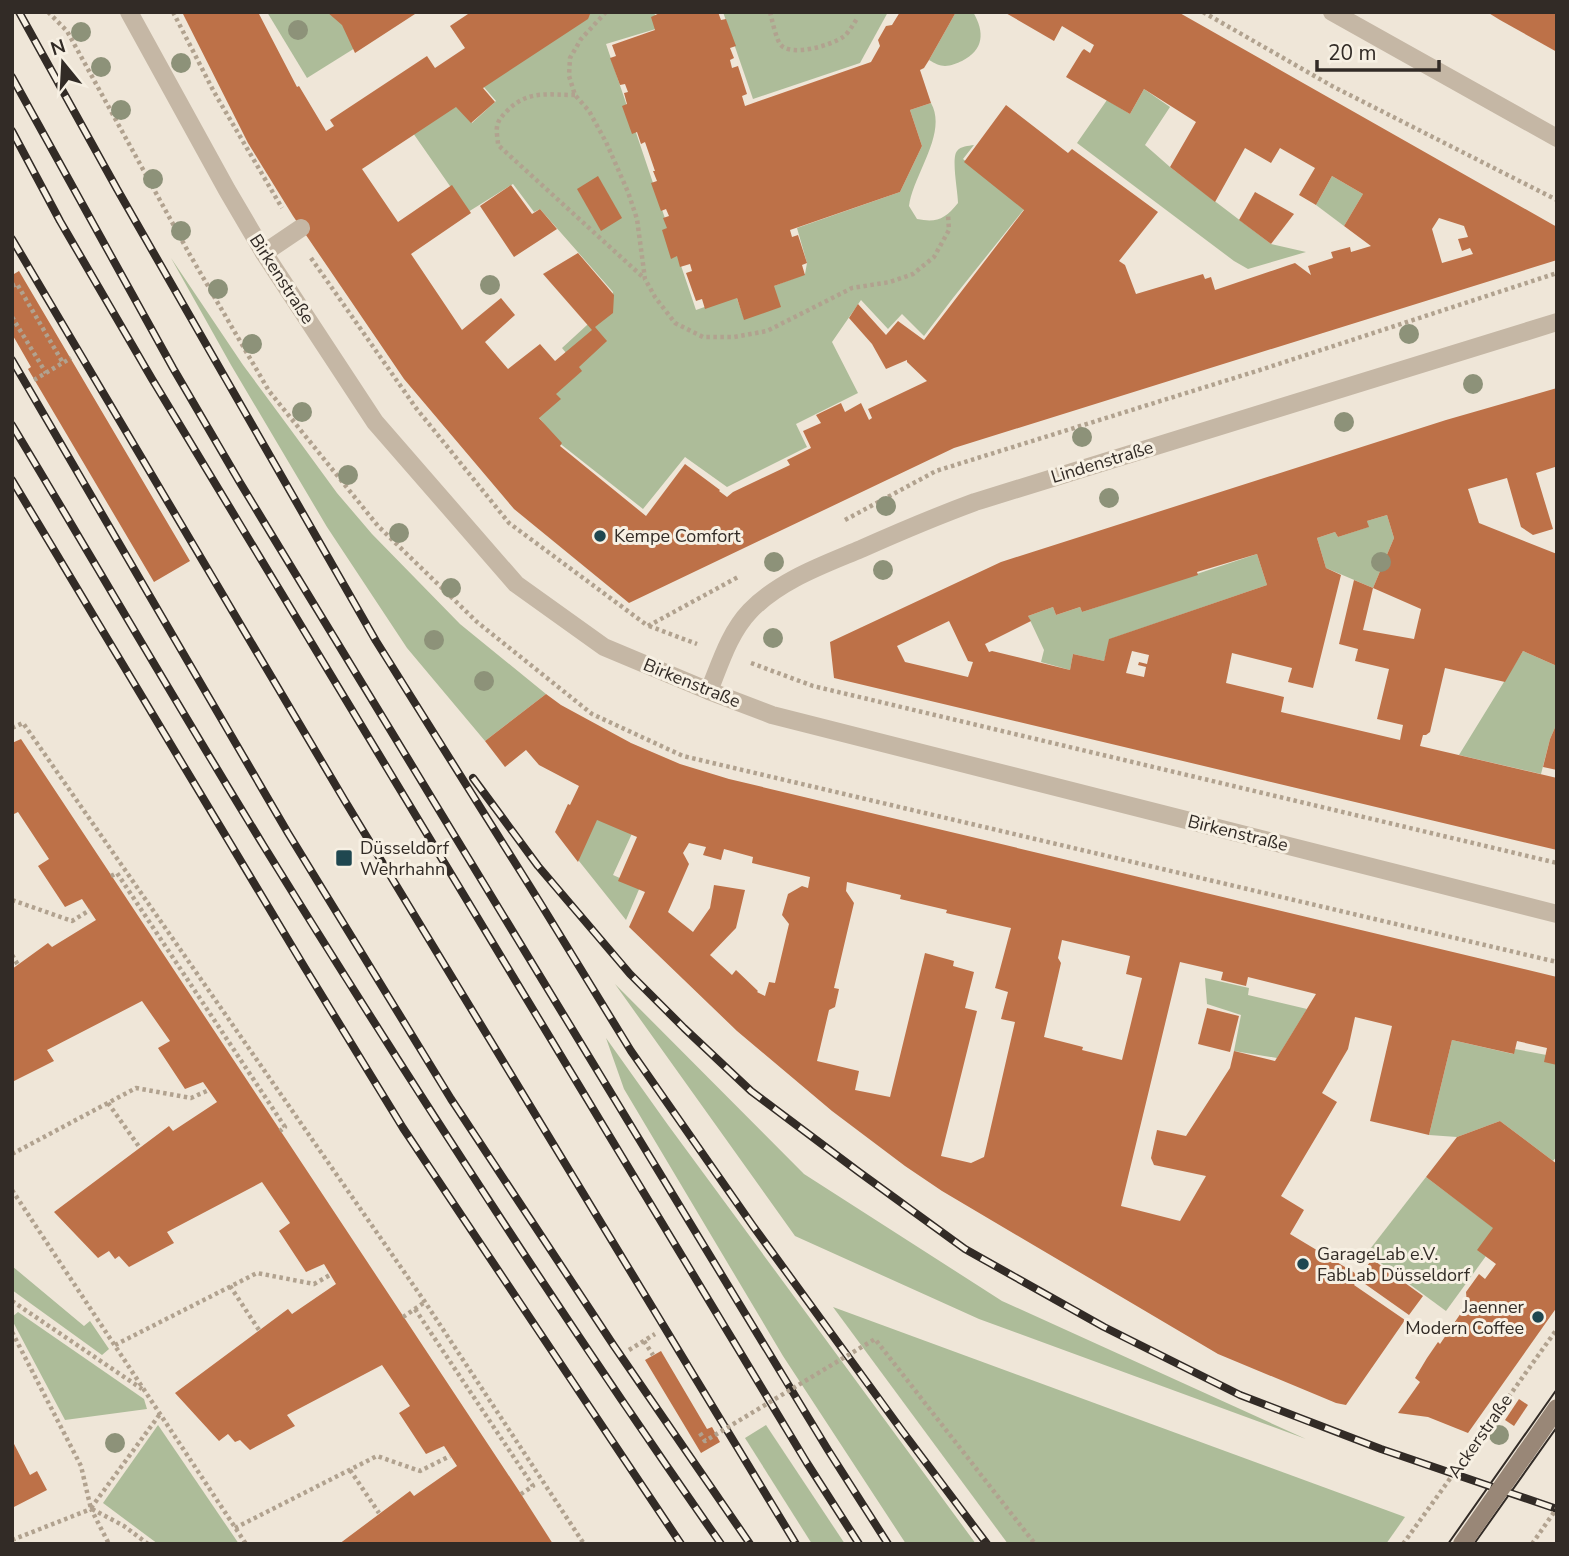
<svg xmlns="http://www.w3.org/2000/svg" width="1569" height="1556" font-family="'Nunito Sans',sans-serif">
<rect width="100%" height="100%" fill="#efe6d8"/>
<g fill="#adbc99">
<polygon points="267,12 332,12 339,18 355,48 307,78"/>
<path d="M591 12H654L659 28 606 44 696 310 736 296 744 318 774 286 805 274 807 263 797 228 900 192 922 146 910 110 931 103C948 133 913 175 909 206L917 219C937 223 945 219 958 203 958 192 951 158 957 151 961 146 968 146 974 145L963 159 1025 208 953 298 924 336 902 314 888 329 861 300 832 342 858 393 796 424 807 447 727 487 685 457 643 509 558 442 534 411 581 371 562 348 611 303 613 292 540 209 534 212 513 184 468 212 413 133 456 104 472 123 496 101 483 86 589 16Z"/>
<polygon points="723,12 888,12 860,63 753,99"/>
<path d="M956 12H973C985 32 984 50 962 61 957 63 951 66 945 66 940 66 934 63 929 60Z"/>
<polygon points="1144,89 1170,107 1145,145 1170,167 1271,244 1306,252 1248,269 1234,261 1077,143 1107,100 1130,114"/>
<polygon points="1332,176 1363,194 1344,226 1316,205"/>
<polygon points="171,258 243,365 288,426 337,493 372,534 460,624 546,694 485,741 407,648 327,527 231,365"/>
<polygon points="1387,515 1394,538 1373,588 1326,568 1317,538 1335,532 1338,537 1368,527 1367,521"/>
<polygon points="1257,554 1267,585 1110,639 1104,661 1073,654 1070,670 1041,662 1044,650 1028,616 1053,607 1056,615 1080,607 1082,612"/>
<polygon points="1523,651 1557,666 1557,723 1550,739 1541,774 1459,755"/>
<polygon points="595,810 635,827 613,875 640,887 626,920 575,856"/>
<polygon points="1205,978 1249,988 1248,995 1307,1009 1277,1058 1234,1051 1241,1015 1207,1004"/>
<polygon points="615,984 804,1174 1002,1301 1306,1439 979,1319 795,1236"/>
<polygon points="606,1038 668,1125 976,1544 906,1544 783,1356 624,1089"/>
<polygon points="1452,1040 1513,1054 1515,1049 1557,1057 1557,1156 1553,1161 1500,1121 1457,1137 1429,1135"/>
<polygon points="1426,1177 1502,1234 1446,1311 1367,1253"/>
<polygon points="12,1266 84,1326 90,1321 109,1349 102,1355 12,1290"/>
<polygon points="833,1307 1405,1517 1386,1544 1008,1544"/>
<polygon points="18,1312 144,1399 147,1409 65,1420 12,1320 12,1317"/>
<polygon points="158,1425 239,1544 158,1544 103,1503"/>
<polygon points="766,1425 845,1544 812,1544 745,1438"/>
</g>
<g fill="#bd7148" fill-rule="evenodd">
<path d="M182 12H258L297 87 299 86 326 131 334 126 330 120 427 56 435 68 465 48 450 26 471 12H591L588 19 483 88 495 102 471 123 456 107 362 169 398 222 452 185 454 188 471 213 411 254 462 330 501 298 515 315 485 342 508 369 540 344 555 361 592 330 543 274 578 253 614 295 613 313 595 327 607 341 579 367 582 371 556 394 561 399 539 418 562 443 560 446 646 516 685 464 720 490 719 491 727 497 733 492 790 465 787 460 811 448 803 431 821 423 816 415 841 403 845 412 861 403 869 420 872 418 868 409 927 381 907 362V360L886 369 872 344 849 318 858 304 886 335 898 321 924 340 1024 210 964 162 1006 105 1068 153 1072 149 1158 212 1119 261 1125 265 1136 294 1203 274 1205 279 1211 277 1215 290 1295 263 1311 275 1308 266 1333 258 1331 252 1350 247 1351 252 1371 246 1344 226 1363 194 1332 176 1316 205 1299 195 1315 168 1280 148 1271 163 1245 148 1215 202 1170 167 1196 122 1144 89 1130 114 1066 77 1082 51 1084 49 1090 53 1094 45 1062 26 1054 41 1004 12H1178L1557 227V260L954 448 629 603 514 509 404 379 293 216 248 143ZM1439 218 1464 226 1468 237 1458 239 1462 251 1470 248 1473 254 1442 263 1432 229Z"/>
<polygon points="327,12 414,12 415,14 355,53 342,25"/>
<polygon points="662,12 718,12 721,20 726,19 736,46 730,48 734,58 730,60 732,68 738,66 747,94 742,96 745,106 871,62 880,46 878,40 886,26 892,25 900,12 956,12 929,60 924,68 920,70 931,103 910,110 922,146 900,192 790,230 792,237 798,235 807,263 802,265 805,275 774,286 781,307 744,320 737,298 705,309 702,299 696,301 686,273 692,271 690,264 680,267 677,256 671,259 662,230 667,228 663,218 669,216 666,209 661,211 651,183 657,181 653,171 655,171 645,142 641,144 637,132 632,134 622,106 627,104 624,93 628,92 625,84 620,85 610,58 616,56 612,45 655,30 651,17"/>
<polygon points="1487,12 1557,12 1557,52 1500,20"/>
<polygon points="598,176 622,218 601,231 577,189"/>
<polygon points="511,185 532,214 540,209 557,229 514,257 480,206"/>
<polygon points="1255,192 1294,214 1271,244 1239,220"/>
<polygon points="12,271 14,274 19,271 190,561 154,582 28,369 31,367 12,334"/>
<path d="M1557 388V471L1555 467 1536 473 1553 529 1533 535 1521 527 1507 478 1468 489 1479 523 1557 554V666L1523 651 1505 682 1445 668 1430 732 1426 735H1423L1420 746 1557 778V850L834 678 830 642 1001 562 1446 420ZM1387 515 1394 538 1373 588 1421 609 1414 639 1363 630 1373 588 1354 580 1339 644 1358 649 1355 661 1389 669 1377 719 1403 725 1400 740 1281 712 1284 697 1226 683 1232 653 1292 668 1288 682 1313 688 1341 575 1326 568 1317 538 1335 532 1338 537 1369 527 1367 521ZM1257 554 1267 585 1109 639 1104 661 1073 654 1070 670 992 651 989 652 985 644 1031 621 1028 616 1053 607 1056 615 1080 607 1082 612 1198 575 1197 572ZM949 621 968 661 973 662 968 677 905 662 897 646ZM1132 651 1149 655 1147 664 1139 662 1138 665 1146 667 1144 677 1126 673Z"/>
<path d="M546 694 561 705 631 743 680 764 729 779 1557 977V1065L1544 1062 1547 1048 1517 1041 1514 1054 1452 1040 1429 1135 1370 1121 1392 1026 1355 1017 1348 1049 1322 1093 1337 1102 1281 1196 1304 1210 1290 1234 1360 1276 1372 1259 1423 1296 1409 1315 1358 1279 1354 1285 1405 1320 1346 1405 1336 1403 1218 1354 942 1191 905 1166 832 1111 737 1031 629 927 645 892 618 881 637 837 597 820 578 862 555 832 568 804 570 805 579 786 539 765 526 750 505 767 485 741ZM689 843 706 847 703 855 721 860 724 849 753 857 752 863 810 877 808 888 802 886 788 894 782 915 789 924 775 983 769 982 765 996 757 992 758 991 736 970 732 975 710 955 736 928 745 890 714 885 710 908 693 932 668 912 689 864 683 853ZM847 882 901 895 900 899 947 910 946 913 1011 928 995 988 1008 992 1001 1019 1015 1022 984 1157 971 1163 941 1156 977 1011 965 1008 974 972 953 966 954 961 925 953 890 1097 855 1090 859 1071 817 1061 829 1010 835 1007 839 989 834 988 854 903 846 891ZM1062 940 1130 956 1126 974 1142 978 1122 1060 1082 1050 1083 1047 1044 1037 1061 963 1058 958ZM1180 962 1223 972 1221 980 1246 986 1248 977 1316 994 1275 1061 1234 1051 1230 1068 1186 1136 1157 1130 1151 1158 1154 1165 1206 1176 1180 1221 1121 1206Z"/>
<polygon points="1557,723 1557,770 1543,767 1550,739"/>
<polygon points="21,739 521,1494 553,1544 339,1544 410,1491 414,1496 457,1466 444,1446 426,1454 399,1413 410,1406 382,1365 287,1415 295,1426 250,1450 240,1440 235,1442 228,1434 219,1441 175,1393 288,1309 292,1314 336,1284 324,1264 306,1272 279,1231 290,1223 262,1182 167,1232 174,1243 129,1267 119,1256 115,1259 109,1251 98,1258 54,1212 169,1126 173,1131 217,1102 203,1082 185,1089 158,1048 170,1041 142,1001 47,1050 54,1061 12,1082 12,969 48,943 52,947 96,920 82,899 65,907 38,866 49,859 18,812 12,815 12,743"/>
<polygon points="1207,1008 1239,1016 1230,1052 1198,1044"/>
<polygon points="1500,1121 1557,1164 1557,1307 1468,1433 1428,1417 1398,1413 1420,1382 1415,1378 1427,1358 1438,1342 1440,1344 1467,1304 1466,1292 1479,1274 1485,1279 1496,1264 1477,1250 1493,1228 1426,1177 1457,1137"/>
<polygon points="661,1351 707,1429 712,1427 720,1442 701,1453 645,1360"/>
<polygon points="1519,1399 1528,1405 1514,1426 1505,1420"/>
<polygon points="12,1440 30,1475 37,1471 47,1490 12,1508"/>
</g>
<g fill="none" stroke-linecap="round" stroke-linejoin="round">
<g stroke="#b1a28f" stroke-width="4.5" stroke-dasharray="3.5 3.5" stroke-linecap="butt">
<polyline points="48,12 67,31 190,255 269,391 378,526 477,622 592,714 683,756 1557,962"/>
<polyline points="173,12 214,92 282,208"/>
<polyline points="606,12 581,39 570,58 569,76 575,95 589,111 606,142 628,192 637,219 645,279 655,297 675,323 703,337 734,337 767,331 852,288 890,282 913,274 934,257 949,230 948,215"/>
<path d="M770 12C772 20 776 38 780 44 790 58 832 45 843 37 849 33 853 24 857 19"/>
<polyline points="1203,12 1332,86 1557,200"/>
<path d="M575 95C550 95 530 90 510 108 504 114 498 119 497 127 496 132 498 139 498 145L645 279"/>
<polyline points="311,258 416,408 509,523 648,626 738,577"/>
<polyline points="12,286 17,284 63,363"/>
<polyline points="12,317 46,373"/>
<polyline points="34,380 71,358"/>
<polyline points="845,520 936,471 1260,370 1557,273"/>
<polyline points="649,626 697,644"/>
<polyline points="751,663 813,686 1557,863"/>
<polyline points="12,728 23,723 425,1302 584,1544"/>
<polyline points="111,876 117,873 285,1127 280,1131"/>
<polyline points="12,900 72,921 90,910"/>
<polyline points="12,955 18,965"/>
<polyline points="108,1103 140,1148"/>
<polyline points="12,1154 136,1088 191,1098 209,1090"/>
<polyline points="12,1190 246,1544"/>
<polyline points="230,1286 259,1330"/>
<polyline points="12,1301 142,1389"/>
<polyline points="415,1309 533,1486 521,1494"/>
<polyline points="403,1317 425,1302"/>
<polyline points="12,1332 81,1466 91,1509"/>
<polyline points="644,1341 653,1355"/>
<polyline points="115,1345 257,1273 314,1284 330,1275"/>
<polyline points="629,1350 655,1334"/>
<polyline points="1480,1437 1557,1329"/>
<polyline points="350,1470 379,1513"/>
<polyline points="91,1508 160,1414"/>
<polyline points="92,1509 124,1526 148,1544"/>
<polyline points="235,1528 377,1456 420,1471 450,1456"/>
<polyline points="12,1540 91,1509 109,1544"/>
</g>
<polyline stroke="#c5b7a5" stroke-width="18" points="264,253 301,228"/>
<g stroke="#c5b7a5" stroke-width="18">
<polyline points="129,12 227,190 264,253 375,422 516,584 604,647 709,691 772,715 1557,914"/>
<polyline points="1332,12 1557,138"/>
<path d="M709 691C720 664 729 633 750 611 780 580 823 565 861 549 899 532 937 516 975 502L1557 322"/>
</g>
<polyline stroke="#998777" stroke-width="18" points="1525,1454 1557,1408"/>
<g stroke="#322b26" stroke-width="2">
<polyline points="1448,1544 1557,1389"/>
<polyline points="1474,1544 1557,1427"/>
</g>
<defs>
<g id="rail">
<polyline points="19,12 117,189 376,641 539,901 631,1051 753,1226 903,1432 987,1544"/>
<polyline points="12,77 173,368 239,481 828,1450 888,1544"/>
<polyline points="12,131 60,221 152,379 807,1463 859,1544"/>
<polyline points="12,239 345,801 796,1544"/>
<polyline points="12,360 288,833 451,1099 614,1346 750,1544"/>
<path d="M12 425C97 566 179 708 265 848 411 1084 562 1317 721 1544"/>
<polyline points="12,480 305,968 403,1128 681,1544"/>
<polyline points="473,778 538,866 630,974 684,1028 751,1091 859,1172 965,1249 1104,1327 1240,1395 1381,1449 1557,1509"/>
</g>
</defs>
<use href="#rail" stroke="#322b26" stroke-width="8"/>
<use href="#rail" stroke="#f7f0e3" stroke-width="5" stroke-dasharray="16" stroke-linecap="butt"/>
<g stroke="#b1a28f" stroke-width="4.5" stroke-dasharray="3.5 3.5" stroke-linecap="butt">
<polyline points="700,1433 705,1441 875,1339 1035,1544"/>
<polyline points="1403,1544 1480,1437"/>
<polyline points="1532,1544 1557,1508"/>
</g>
<polyline stroke="#998777" stroke-width="18" points="1462,1544 1525,1454"/>
</g>
<g fill="#8d9279">
<circle cx="298" cy="30" r="10"/>
<circle cx="81" cy="32" r="10"/>
<circle cx="181" cy="63" r="10"/>
<circle cx="101" cy="67" r="10"/>
<circle cx="121" cy="110" r="10"/>
<circle cx="153" cy="179" r="10"/>
<circle cx="181" cy="231" r="10"/>
<circle cx="490" cy="285" r="10"/>
<circle cx="218" cy="289" r="10"/>
<circle cx="1409" cy="334" r="10"/>
<circle cx="252" cy="344" r="10"/>
<circle cx="1473" cy="384" r="10"/>
<circle cx="302" cy="412" r="10"/>
<circle cx="1344" cy="422" r="10"/>
<circle cx="1082" cy="437" r="10"/>
<circle cx="348" cy="475" r="10"/>
<circle cx="1109" cy="498" r="10"/>
<circle cx="886" cy="506" r="10"/>
<circle cx="399" cy="533" r="10"/>
<circle cx="774" cy="562" r="10"/>
<circle cx="1381" cy="562" r="10"/>
<circle cx="883" cy="570" r="10"/>
<circle cx="451" cy="588" r="10"/>
<circle cx="773" cy="638" r="10"/>
<circle cx="434" cy="640" r="10"/>
<circle cx="484" cy="681" r="10"/>
<circle cx="1499" cy="1435" r="10"/>
<circle cx="115" cy="1443" r="10"/>
</g>
<g fill="#1f4750" stroke="#f7f0e3" stroke-width="2.5">
<circle cx="600" cy="536" r="7"/>
<rect x="335" y="849" width="18" height="18" rx="3.5"/>
<circle cx="1303" cy="1264" r="7"/>
<circle cx="1538" cy="1317" r="7"/>
</g>
<g text-anchor="middle" stroke-width="6" stroke-linejoin="round" paint-order="stroke">
<g font-size="18" fill="#322b26" stroke="#f7f0e3">
<text transform="translate(282 279) rotate(57)" y="6">Birkenstraße</text>
<text transform="translate(1102 462) rotate(-17)" y="6">Lindenstraße</text>
<text transform="translate(692 683) rotate(22)" y="6">Birkenstraße</text>
<text transform="translate(1238 833) rotate(14)" y="6">Birkenstraße</text>
<text transform="translate(1480 1436) rotate(-55)" y="6">Ackerstraße</text>
</g>
<g font-size="18" fill="#322b26" stroke="#f7f0e3" text-anchor="start">
<text x="614" y="542">Kempe Comfort</text>
<text x="360" y="854">Düsseldorf<tspan x="360" dy="21">Wehrhahn</tspan></text>
<text x="1317" y="1260">GarageLab e.V.<tspan x="1317" dy="21">FabLab Düsseldorf</tspan></text>
<text x="1524" y="1313" text-anchor="end">Jaenner<tspan x="1524" dy="21">Modern Coffee</tspan></text>
</g>
</g>
<rect width="1569" height="1556" fill="none" stroke="#322b26" stroke-width="28"/>
<g transform="translate(63 63) rotate(342)" stroke="#f7f0e3" stroke-width="5" paint-order="stroke">
<path d="M0-5L12 26L0 18L-12 26Z" fill="#322b26"/>
<text y="-10" font-size="19" font-weight="bold" text-anchor="middle" fill="#322b26">N</text>
</g>
<path d="M1317 60v10h122v-10" fill="none" stroke="#322b26" stroke-width="3.5"/>
<text x="1328" y="60" font-size="21" fill="#322b26" stroke="#f7f0e3" stroke-width="5" paint-order="stroke">20 m</text>
</svg>
